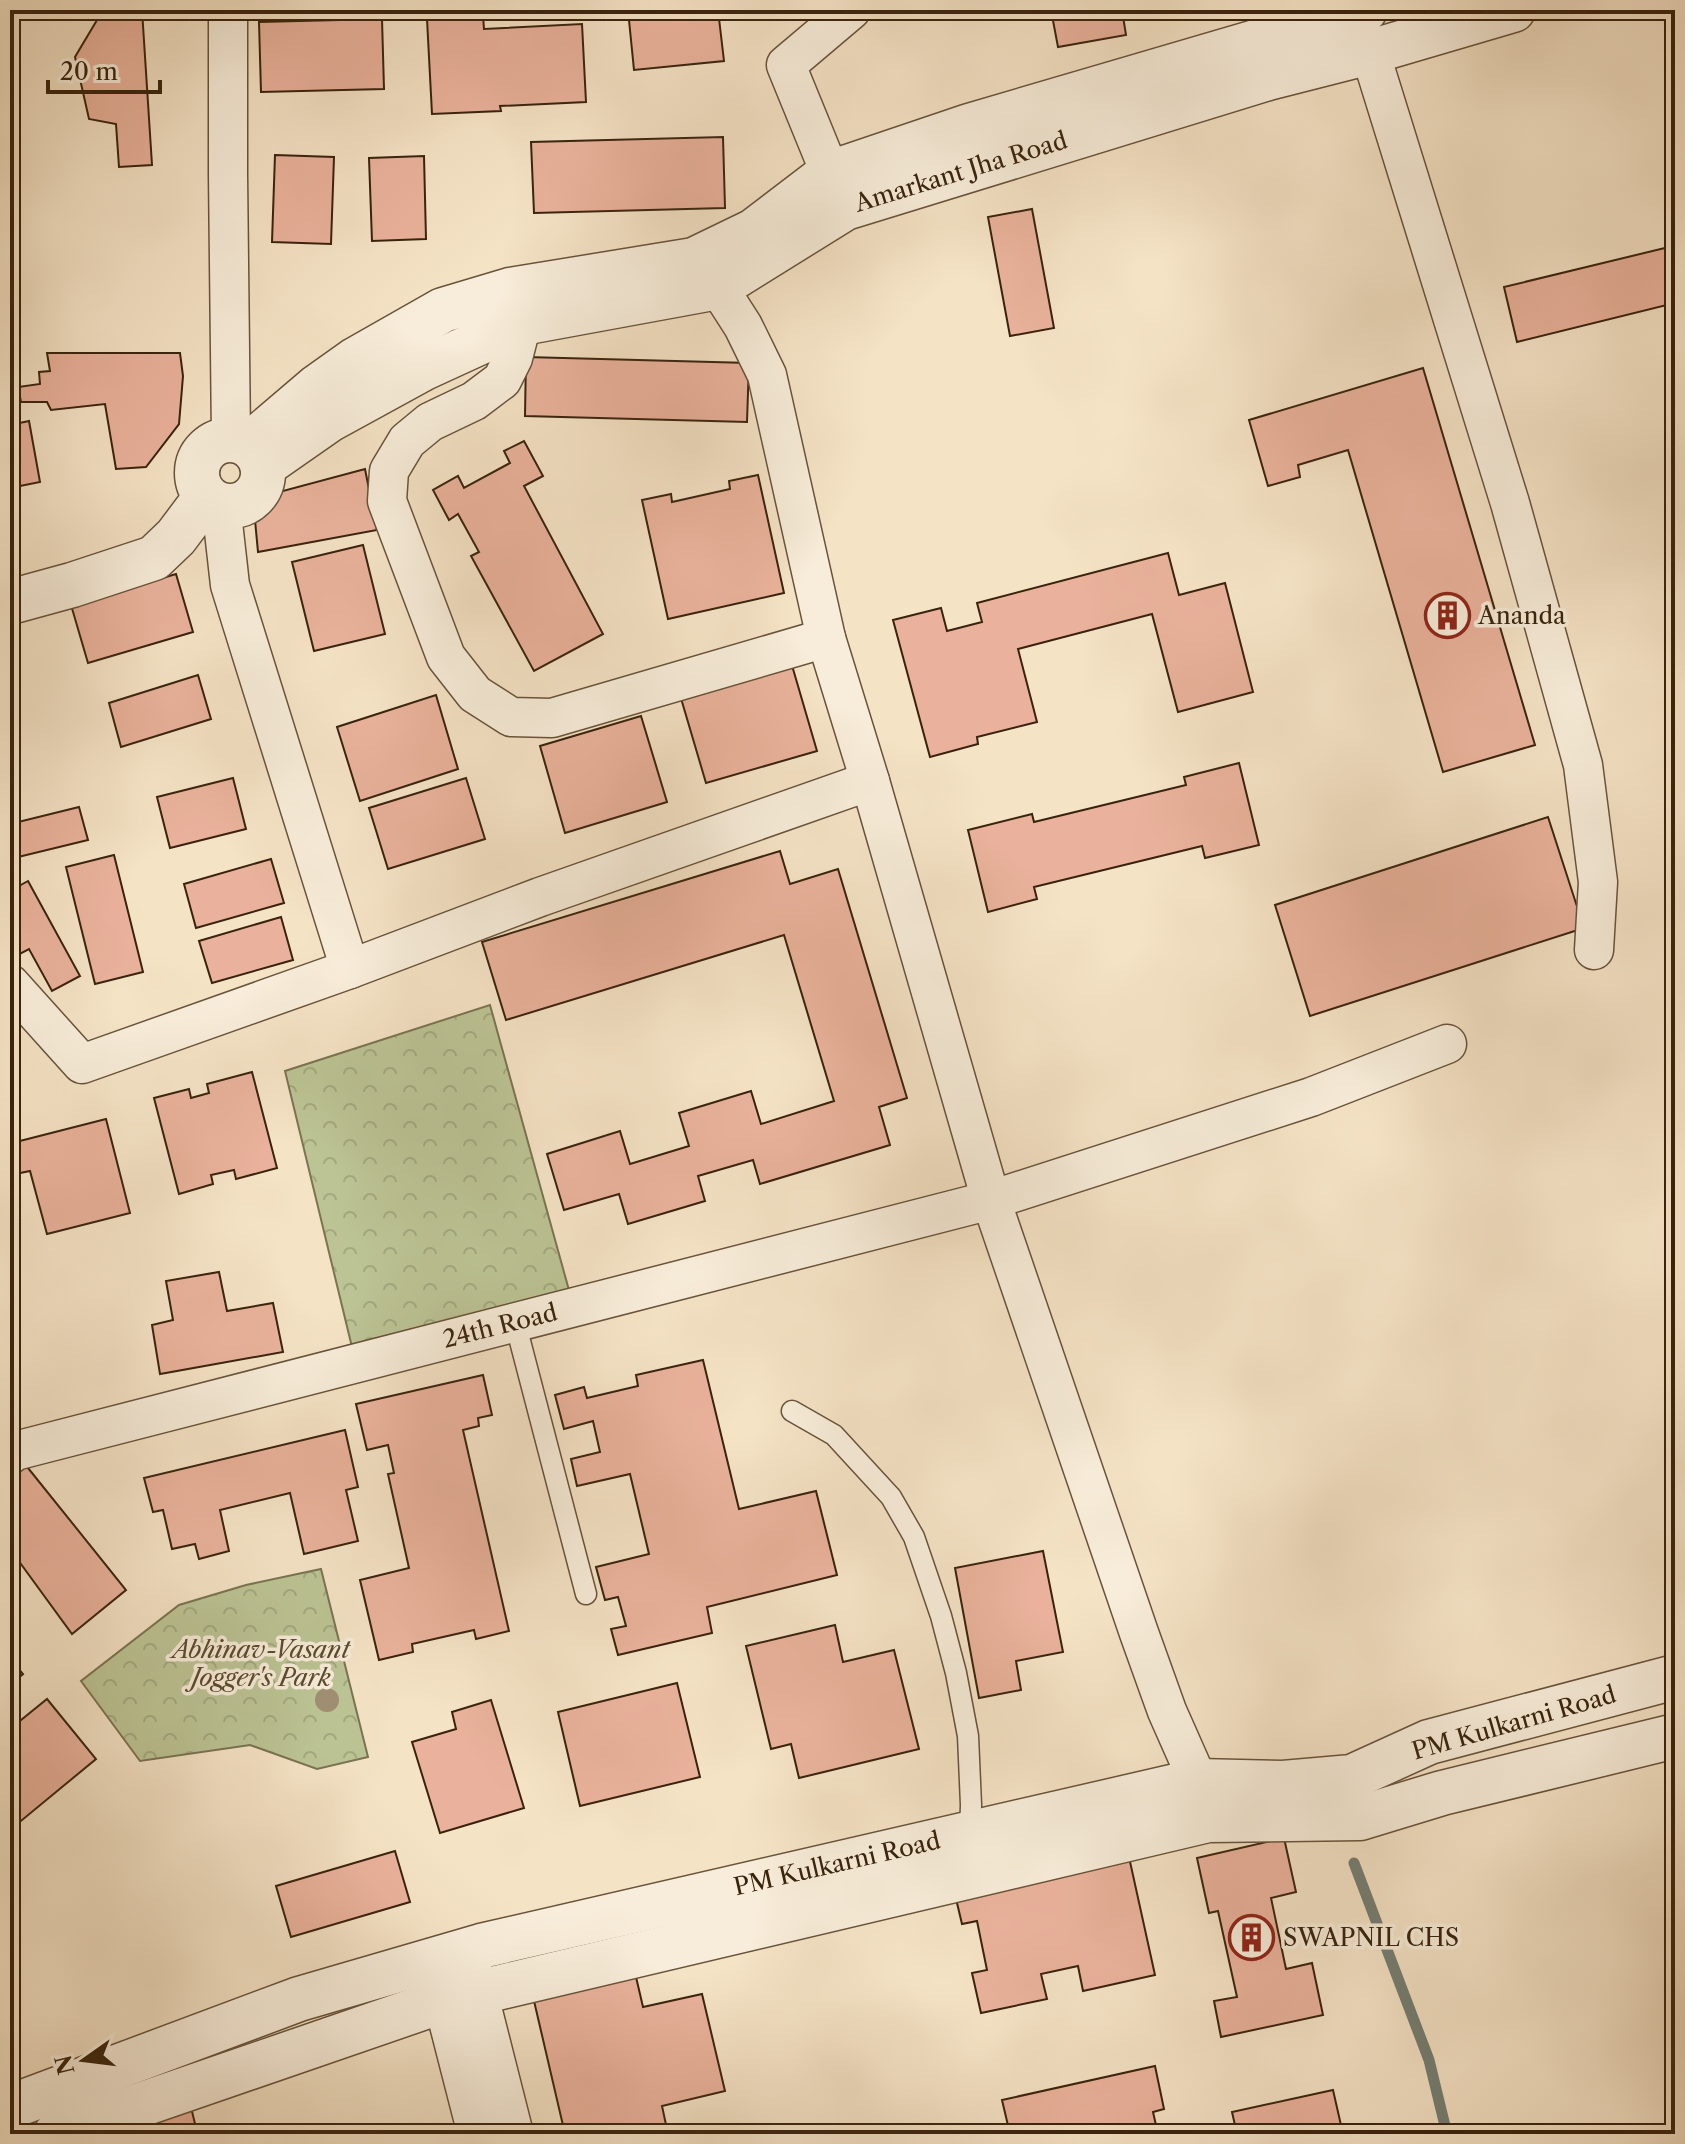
<svg xmlns="http://www.w3.org/2000/svg" width="1685" height="2144" font-family="'Libre Caslon Text',serif">
<defs>
<pattern id="forest-crowns" width="20" height="18" patternUnits="userSpaceOnUse" patternTransform="scale(2)"><rect width="20" height="18" fill="#bcc495"/><path d="M2 6a3 3 0 1 1 6 0M12 15a3 3 0 1 1 6 0" fill="none" stroke="#a2a87f"/></pattern>
</defs>
<rect width="100%" height="100%" fill="#f5e3c6"/>
<filter id="stains"><feTurbulence type="fractalNoise" baseFrequency=".0025" numOctaves="4"/><feColorMatrix values="0 0 0 0 .2 0 0 0 0 .09 0 0 0 0 .02 0 0 0 .5 -.17"/></filter>
<radialGradient id="worn" r=".72"><stop offset=".6" stop-color="#630" stop-opacity="0"/><stop offset="1" stop-color="#630" stop-opacity=".3"/></radialGradient>
<g fill="url(#forest-crowns)" stroke="#7a7451" stroke-width="2">
<polygon points="490,1005 572,1301 352,1347 285,1071"/>
<polygon points="321,1569 368,1757 317,1769 250,1745 140,1761 81,1681 179,1605 246,1585"/>
</g>
<g fill="none" stroke-linecap="round" stroke-linejoin="round">
<polyline stroke="#757f75" stroke-width="11" points="1354,1863 1429,2060 1447,2134"/>
</g>
<g fill="#eab29c" stroke="#39230d" stroke-width="2">
<polygon points="103,10 142,10 152,165 119,167 116,124 89,119 75,57"/>
<polygon points="628,10 718,10 724,61 634,70"/>
<polygon points="1051,10 1122,10 1126,35 1058,47"/>
<polygon points="483,16 484,29 582,24 586,102 500,106 501,111 432,114 427,19"/>
<polygon points="382,19 384,89 261,92 259,22"/>
<polygon points="723,137 725,208 534,213 531,142"/>
<polygon points="275,155 334,157 331,244 272,242"/>
<polygon points="424,156 426,239 372,241 369,158"/>
<polygon points="1032,209 1054,328 1010,336 988,217"/>
<polygon points="1669,247 1675,275 1675,303 1517,342 1504,287"/>
<polygon points="47,353 180,353 183,376 179,424 146,467 116,469 105,404 51,410 47,402 21,402 18,387 40,384 39,372 50,371"/>
<polygon points="526,357 749,363 747,422 525,416"/>
<polygon points="1423,368 1535,745 1443,772 1348,450 1298,465 1300,477 1268,486 1249,420"/>
<polygon points="29,421 40,482 10,488 10,425"/>
<polygon points="524,441 543,476 524,486 603,634 534,671 471,556 479,552 458,514 449,520 433,490 458,476 464,488 510,463 504,451"/>
<polygon points="365,469 377,530 258,552 253,499"/>
<polygon points="758,475 784,593 668,619 642,500 671,494 672,502 730,489 729,481"/>
<polygon points="363,545 385,634 314,651 292,562"/>
<polygon points="1168,553 1179,595 1225,583 1253,692 1178,712 1152,614 1018,649 1037,722 977,737 978,744 930,757 893,620 941,608 947,631 982,622 977,603"/>
<polygon points="176,574 193,632 88,663 71,605"/>
<polygon points="791,662 817,751 706,783 680,695"/>
<polygon points="198,675 211,719 121,747 109,703"/>
<polygon points="436,695 458,769 360,801 337,727"/>
<polygon points="641,716 667,802 565,833 540,746"/>
<polygon points="1239,763 1259,845 1205,858 1202,846 1034,887 1037,899 988,912 968,830 1032,814 1034,822 1186,785 1184,777"/>
<polygon points="233,778 246,829 170,848 157,797"/>
<polygon points="466,778 485,839 388,869 369,808"/>
<polygon points="79,807 88,840 10,859 10,824"/>
<polygon points="1548,817 1584,928 1310,1016 1275,905"/>
<polygon points="780,851 790,884 838,869 907,1098 879,1107 890,1145 760,1184 753,1160 698,1176 705,1201 628,1224 619,1194 564,1210 547,1154 620,1131 630,1164 689,1146 679,1113 751,1091 761,1124 834,1101 784,935 506,1020 482,942"/>
<polygon points="114,855 143,972 95,984 66,867"/>
<polygon points="271,859 284,903 196,928 184,884"/>
<polygon points="28,881 80,976 52,991 29,949 14,957 10,949 10,891"/>
<polygon points="281,917 293,960 212,983 199,941"/>
<polygon points="252,1072 277,1168 236,1179 234,1170 211,1175 213,1184 179,1194 154,1098 189,1089 191,1098 209,1093 207,1084"/>
<polygon points="106,1119 130,1213 47,1234 30,1171 20,1173 12,1143"/>
<polygon points="219,1272 227,1311 273,1303 283,1352 160,1374 152,1325 173,1320 166,1281"/>
<polygon points="703,1360 739,1509 816,1491 837,1575 707,1607 712,1633 618,1655 611,1629 626,1626 618,1597 605,1600 596,1567 649,1554 630,1474 577,1486 571,1459 600,1452 593,1421 564,1429 555,1395 584,1387 587,1398 638,1386 636,1375"/>
<polygon points="483,1375 492,1415 478,1418 479,1426 463,1430 509,1631 476,1639 474,1630 412,1644 413,1652 379,1660 360,1580 409,1568 388,1474 394,1473 388,1445 367,1450 356,1404"/>
<polygon points="345,1430 358,1487 346,1490 358,1541 304,1554 290,1493 220,1510 229,1551 199,1559 195,1544 172,1549 163,1510 153,1512 144,1478"/>
<polygon points="20,1458 126,1590 72,1634 10,1549 10,1469"/>
<polygon points="1043,1551 1063,1652 1016,1661 1021,1690 979,1698 955,1568"/>
<polygon points="835,1625 843,1662 894,1650 919,1749 799,1778 791,1744 771,1749 746,1646"/>
<polygon points="10,1658 23,1674 10,1685"/>
<polygon points="677,1683 700,1777 580,1806 558,1712"/>
<polygon points="47,1699 96,1759 10,1830 10,1729"/>
<polygon points="491,1700 524,1808 440,1833 412,1742 456,1729 452,1712"/>
<polygon points="1284,1838 1296,1892 1271,1898 1286,1969 1312,1963 1323,2015 1221,2037 1214,2001 1237,1997 1218,1911 1209,1913 1197,1858"/>
<polygon points="1127,1848 1155,1975 1083,1991 1078,1966 1041,1974 1047,1999 981,2013 972,1973 987,1970 977,1921 962,1924 953,1886"/>
<polygon points="395,1851 410,1902 291,1937 276,1886"/>
<polygon points="633,1964 643,2007 702,1994 725,2091 662,2106 668,2134 565,2134 531,1988"/>
<polygon points="1155,2066 1164,2109 1153,2112 1158,2134 1010,2134 1002,2100"/>
<polygon points="1333,2090 1343,2134 1237,2134 1232,2112"/>
<polygon points="190,2103 197,2132 187,2134 64,2134"/>
</g>
<g fill="none" stroke-linecap="round" stroke-linejoin="round">
<defs>
<g id="service">
<polyline points="515,1322 586,1594"/>
<polyline points="792,1411 834,1435 891,1497 914,1537 941,1616 956,1673 968,1736 971,1805 970,1834"/>
</g>
<g id="minor">
<polyline points="228,10 228,174 231,439"/>
<polyline points="1370,52 1510,503 1583,765 1598,882 1594,950"/>
<polyline points="842,202 786,65 851,10"/>
<polyline points="698,265 718,287 743,326 767,375 826,638 870,781 991,1200 1139,1633 1167,1711 1198,1781 1205,1808"/>
<polyline points="522,323 513,358 502,380 474,401 430,422 407,441 389,471 387,501 446,657 475,694 511,717 552,718 826,638"/>
<polyline points="221,505 230,585 350,969"/>
<polyline points="10,984 82,1064 350,969 540,897 870,781"/>
<polyline points="10,1455 15,1451 991,1200 1311,1097 1447,1044"/>
<polyline points="471,1964 514,2134"/>
<polyline points="436,1974 477,2134"/>
</g>
<g id="tertiary">
<circle cx="230" cy="473" r="33"/>
<polyline points="249,445 317,387 355,360 443,310 510,290 694,260 754,231 830,173 969,126 1365,10"/>
<polyline points="263,466 329,420 424,368 522,323 718,287 845,208 1268,78 1370,52 1513,10"/>
<polyline points="10,602 72,585 154,558 176,537 206,497"/>
<polyline points="10,2107 299,1999 481,1946 1198,1781 1283,1783 1352,1777 1429,1742 1675,1677"/>
<polyline points="56,2134 442,2001 1208,1820 1360,1818 1442,1793 1675,1736"/>
</g>
</defs>
<use href="#service" stroke="#68533b" stroke-width="23"/>
<use href="#minor" stroke="#68533b" stroke-width="41"/>
<use href="#tertiary" stroke="#68533b" stroke-width="47"/>
<use href="#service" stroke="#f8edda" stroke-width="20"/>
<use href="#minor" stroke="#f8edda" stroke-width="38"/>
<use href="#tertiary" stroke="#f8edda" stroke-width="44"/>
</g>
<circle fill="#a08f73" cx="327" cy="1700" r="12"/>
<defs>
<symbol id="building-ring" viewBox="-11 -11 22 22"><circle r="9.5" fill="#f8edda" stroke="#8f2418" stroke-width="1.5"/><path d="M-4-6H4V6H1V3H-1V6H-4ZM-2.5-4.3h1.7v1.8h-1.7ZM.8-4.3h1.7v1.8H.8ZM-2.5-1h1.7V.8h-1.7ZM.8-1h1.7V.8H.8Z" fill="#8f2418"/></symbol>
</defs>
<g fill-rule="evenodd">
<use href="#building-ring" x="1422" y="590" width="51" height="51"/>
<use href="#building-ring" x="1226" y="1912" width="51" height="51"/>
</g>
<g text-anchor="middle" stroke-width="7" stroke-linejoin="round" paint-order="stroke">
<g font-size="24" fill="#39230d" stroke="#f8edda">
<text transform="translate(961 172) rotate(-17)" y="8">Amarkant Jha Road</text>
<text transform="translate(500 1326) rotate(-14)" y="8">24th Road</text>
<text transform="translate(1514 1723) rotate(-16)" y="8">PM Kulkarni Road</text>
<text transform="translate(837 1864) rotate(-13)" y="8">PM Kulkarni Road</text>
</g>
<g font-size="24" fill="#39230d" stroke="#f8edda" text-anchor="start">
<text x="1478" y="624">Ananda</text>
<text x="1283" y="1946">SWAPNIL CHS</text>
</g>
<g font-size="24" font-style="italic" fill="#5a4b2f" stroke="#f8edda">
<text x="261" y="1658">Abhinav-Vasant<tspan x="261" dy="28">Jogger's Park</tspan></text>
</g>
</g>
<rect width="1685" height="2144" fill="none" stroke="#f5e3c6" stroke-width="40"/>
<rect x="12" y="12" width="1661" height="2120" fill="none" stroke="#39230d" stroke-width="4"/>
<rect x="20" y="20" width="1645" height="2104" fill="none" stroke="#39230d" stroke-width="2"/>
<g transform="translate(84 2060) rotate(256)" stroke="#f8edda" stroke-width="6" paint-order="stroke">
<path d="M0-6L14 30L0 20L-14 30Z" fill="#39230d"/>
<text y="-12" font-size="22" font-weight="bold" text-anchor="middle" fill="#39230d">N</text>
</g>
<path d="M48 80v12h112v-12" fill="none" stroke="#39230d" stroke-width="4"/>
<text x="60" y="80" font-size="24" fill="#39230d" stroke="#f8edda" stroke-width="6" paint-order="stroke">20 m</text>
<rect width="100%" height="100%" filter="url(#stains)"/>
<rect width="100%" height="100%" fill="url(#worn)"/>
</svg>
